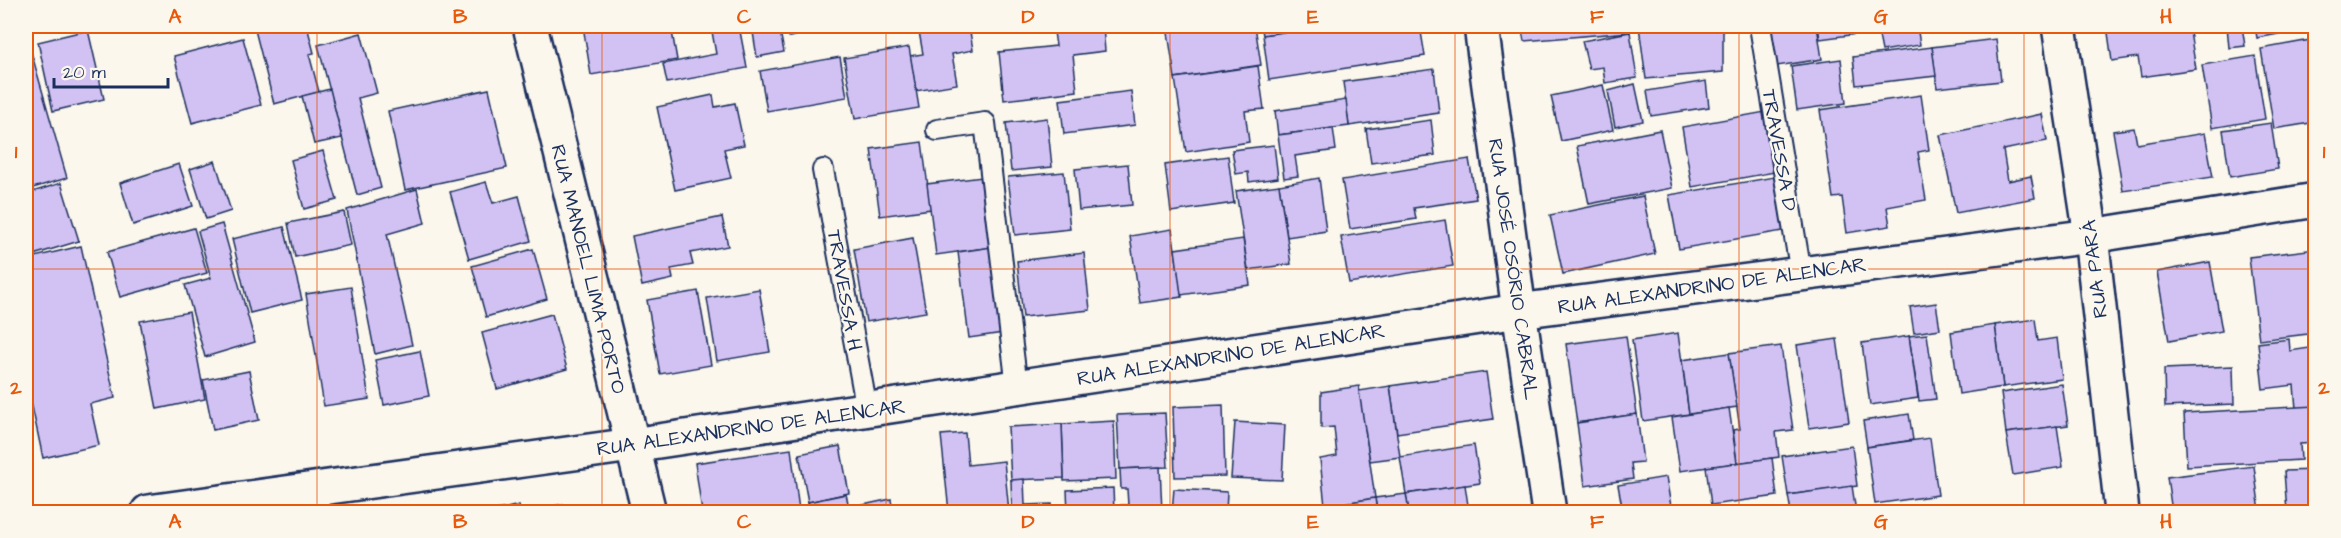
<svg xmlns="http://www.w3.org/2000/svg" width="2341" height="538" font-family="'Architects Daughter',sans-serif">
<rect width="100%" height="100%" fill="#fbf7ec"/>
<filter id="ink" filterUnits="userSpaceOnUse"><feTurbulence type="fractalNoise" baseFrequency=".0167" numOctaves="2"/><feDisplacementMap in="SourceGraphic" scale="12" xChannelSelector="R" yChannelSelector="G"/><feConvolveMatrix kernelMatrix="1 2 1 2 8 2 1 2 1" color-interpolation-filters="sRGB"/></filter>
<g filter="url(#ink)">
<g fill="#d2c2f3" stroke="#1b2f5e" stroke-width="1.5">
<polygon points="254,26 307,26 314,53 309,54 319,92 274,104"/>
<polygon points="583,26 671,26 677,60 591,75"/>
<polygon points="711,26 739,26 747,68 667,83 663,64 716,54"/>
<polygon points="752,26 779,26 784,52 757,57"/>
<polygon points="787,26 808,26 809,33 789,37"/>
<polygon points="918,26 969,26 973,50 952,54 957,84 916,91 910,56 923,54"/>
<polygon points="1167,26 1255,26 1261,65 1175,78"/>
<polygon points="1261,26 1325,26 1263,35"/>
<polygon points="1325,26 1420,26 1425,56 1269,80 1263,35"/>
<polygon points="1521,26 1630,26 1630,32 1524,41"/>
<polygon points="1639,26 1723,26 1723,72 1646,79"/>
<polygon points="1770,26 1817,26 1822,59 1777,66"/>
<polygon points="1818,26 1871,26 1872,32 1820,39"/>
<polygon points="1877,26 1953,26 1918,32 1920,45 1882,51"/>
<polygon points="2107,26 2189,26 2196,69 2141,77 2138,57 2112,61"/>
<polygon points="2227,26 2242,26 2245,46 2229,48"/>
<polygon points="2255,26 2283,26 2284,33 2257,38"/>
<polygon points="1103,27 1105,51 1073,55 1077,91 1004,100 999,52 1056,46 1054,32"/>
<polygon points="88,30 104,99 53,111 38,42"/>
<polygon points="1630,32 1637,78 1605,83 1603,67 1589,69 1582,41"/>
<polygon points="361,33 377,93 358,98 381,188 357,195 318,45"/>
<polygon points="26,34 67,178 26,190"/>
<polygon points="243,38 261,105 192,123 174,56"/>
<polygon points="1996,39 2001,81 1937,88 1932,47"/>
<polygon points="2316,39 2316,122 2274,129 2261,49"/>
<polygon points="909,47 919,108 855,119 844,58"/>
<polygon points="1932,47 1936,76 1856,85 1853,57"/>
<polygon points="2255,56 2265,119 2212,128 2202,65"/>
<polygon points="840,57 847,97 767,111 760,71"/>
<polygon points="1841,59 1846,103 1797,110 1791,66"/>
<polygon points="1258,66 1264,109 1245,111 1249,142 1186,152 1175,78"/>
<polygon points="1434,69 1439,113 1349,126 1343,82"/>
<polygon points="1706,81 1709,107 1651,116 1647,91"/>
<polygon points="1635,84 1643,121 1615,127 1608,91"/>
<polygon points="1603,85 1613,130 1561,141 1551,96"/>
<polygon points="330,89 342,138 314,144 302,96"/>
<polygon points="489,89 507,168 405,190 388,111"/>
<polygon points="1131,91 1135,125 1064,134 1060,100"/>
<polygon points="713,95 715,107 735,103 744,145 724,149 731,178 675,190 657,107"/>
<polygon points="1921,95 1929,150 1918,152 1926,200 1887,207 1890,226 1847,233 1842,197 1833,198 1820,110"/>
<polygon points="1346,100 1349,126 1278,135 1275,111"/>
<polygon points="1765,112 1775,172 1692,187 1682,127"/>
<polygon points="2042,114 2047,141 2003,150 2008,181 2031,176 2035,198 1956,213 1940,135"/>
<polygon points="1047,118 1052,167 1011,171 1006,123"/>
<polygon points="1431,120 1435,155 1371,163 1366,129"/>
<polygon points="2271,123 2278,169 2230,177 2223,130"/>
<polygon points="1333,128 1336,150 1295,156 1298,176 1284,178 1278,135"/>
<polygon points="2134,128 2137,144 2205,133 2213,177 2123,191 2113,131"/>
<polygon points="1660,130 1672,188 1589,204 1577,146"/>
<polygon points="922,142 931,209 880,216 871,149"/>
<polygon points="1274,145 1278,178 1249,182 1248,172 1236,174 1232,150"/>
<polygon points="323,151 337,200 304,209 291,160"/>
<polygon points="1228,156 1234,203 1171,212 1165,165"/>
<polygon points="1469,159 1476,199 1414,208 1416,219 1350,229 1342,180"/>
<polygon points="215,161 231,211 206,219 190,169"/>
<polygon points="179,164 193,206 133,225 120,183"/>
<polygon points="1128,164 1132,205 1079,210 1075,169"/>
<polygon points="1064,172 1070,229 1015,235 1008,177"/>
<polygon points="982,177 992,247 936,255 927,184"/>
<polygon points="1774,177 1783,231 1679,249 1669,195"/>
<polygon points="1319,178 1326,231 1287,237 1279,185"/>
<polygon points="486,182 493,203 519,196 531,241 469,259 450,192"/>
<polygon points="61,183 79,241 33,255 26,232 26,194"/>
<polygon points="1279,185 1291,264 1248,270 1236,191"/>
<polygon points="417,189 425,223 387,234 412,345 375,354 347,210"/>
<polygon points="1643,196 1655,254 1563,274 1550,215"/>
<polygon points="344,212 351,245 295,257 288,223"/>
<polygon points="722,217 728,246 690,253 693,265 671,269 673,279 642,286 632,236"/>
<polygon points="1445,220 1453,266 1349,283 1341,237"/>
<polygon points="222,224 255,342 205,357 185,285 211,278 198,231"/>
<polygon points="284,227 302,300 250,313 232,239"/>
<polygon points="194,228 207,273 120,297 107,252"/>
<polygon points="1172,229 1182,297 1140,303 1130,236"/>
<polygon points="913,238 926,312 866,322 854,249"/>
<polygon points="1243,239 1250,285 1181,295 1175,249"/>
<polygon points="81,246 115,398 90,404 99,445 43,458 26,378 26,259"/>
<polygon points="992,247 1003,333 969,338 958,252"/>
<polygon points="533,249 547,299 486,317 472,266"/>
<polygon points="2316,249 2316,333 2259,340 2249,257"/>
<polygon points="1084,253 1090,310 1023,317 1017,261"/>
<polygon points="2210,262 2222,331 2169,341 2157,272"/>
<polygon points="351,287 369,399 324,406 306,294"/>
<polygon points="759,289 770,352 717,361 707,298"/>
<polygon points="698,291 711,365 660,374 647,300"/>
<polygon points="1936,303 1940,329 1914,333 1910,307"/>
<polygon points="189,312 205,399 157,409 140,321"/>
<polygon points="552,314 567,369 497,389 482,333"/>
<polygon points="2035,319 2038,341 2057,338 2062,379 2003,387 1995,325"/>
<polygon points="1995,325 2003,387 1959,394 1951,332"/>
<polygon points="1678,333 1689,414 1643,421 1632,340"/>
<polygon points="1927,334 1936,399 1919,401 1909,336"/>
<polygon points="1626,336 1637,414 1577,423 1566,344"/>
<polygon points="1909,336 1918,398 1870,405 1862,343"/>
<polygon points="1837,339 1849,422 1809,428 1797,345"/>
<polygon points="2289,339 2290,351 2316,347 2316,406 2296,409 2294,385 2263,389 2258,343"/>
<polygon points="1781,346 1793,430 1776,432 1779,457 1737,463 1733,430 1740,429 1729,353"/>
<polygon points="420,351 429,396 384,405 375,360"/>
<polygon points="1729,353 1737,407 1689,414 1682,360"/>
<polygon points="2233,366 2234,404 2165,407 2164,369"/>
<polygon points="249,371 259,420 213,430 203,380"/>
<polygon points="1486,372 1493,419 1397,433 1390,386"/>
<polygon points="2062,384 2068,425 2006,433 2001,393"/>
<polygon points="1359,386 1375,498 1325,506 1320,459 1337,456 1334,427 1321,428 1321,392"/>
<polygon points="1390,386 1400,457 1370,461 1359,391"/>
<polygon points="1223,405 1225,476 1175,477 1173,407"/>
<polygon points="2316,406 2316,443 2300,444 2301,460 2187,466 2184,413"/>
<polygon points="1729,408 1737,463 1680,471 1672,417"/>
<polygon points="1165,413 1168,467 1120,469 1117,415"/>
<polygon points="1637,414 1643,462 1631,463 1633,479 1585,486 1577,423"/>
<polygon points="1909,414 1913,440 1867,447 1863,421"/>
<polygon points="1114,421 1116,479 1064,481 1062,424"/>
<polygon points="1235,422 1285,425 1282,480 1231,478"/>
<polygon points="1062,424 1064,478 1011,480 1008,427"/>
<polygon points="2057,426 2063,467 2013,475 2006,433"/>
<polygon points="965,433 968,465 1004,461 1009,512 949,512 941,435"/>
<polygon points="1930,438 1938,495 1875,504 1867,447"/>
<polygon points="1474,445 1480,483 1406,494 1400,457"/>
<polygon points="840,446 849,493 808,502 799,454"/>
<polygon points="1852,446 1857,486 1788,495 1782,456"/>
<polygon points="791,449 799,510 779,512 702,512 695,463"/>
<polygon points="1772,458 1777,496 1711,505 1706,467"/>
<polygon points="2254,466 2260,512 2172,512 2167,477"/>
<polygon points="1160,467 1162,512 1122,512 1121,505 1128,505 1127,489 1121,489 1120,469"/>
<polygon points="2316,470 2316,512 2287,512 2284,471"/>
<polygon points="1666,477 1672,512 1623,512 1618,485"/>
<polygon points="1024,479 1025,505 1052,504 1053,512 1012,512 1011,480"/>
<polygon points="1465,485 1469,512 1409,512 1406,494"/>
<polygon points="1852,486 1856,512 1791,512 1788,495"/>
<polygon points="1113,488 1114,512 1068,512 1067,490"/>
<polygon points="1174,489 1227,492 1226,512 1172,512"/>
<polygon points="846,494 850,512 811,512 808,502"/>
<polygon points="1406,494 1409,512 1377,512 1375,498"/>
<polygon points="1375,498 1377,512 1326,512 1325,506"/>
<polygon points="891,499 893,512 850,512 849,508"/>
<polygon points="563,504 565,512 538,512 537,509"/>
<polygon points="519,505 520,512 483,512 507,508"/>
<polygon points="1256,506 1278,509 1277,512 1256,512"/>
</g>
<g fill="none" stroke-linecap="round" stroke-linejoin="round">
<defs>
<g id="lane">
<polyline points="1760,26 1801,274"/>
<polyline points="937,130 985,123 1017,387"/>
<polyline points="823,170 867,410"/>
</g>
<g id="street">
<polyline points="530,26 649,512"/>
<polyline points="1481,26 1519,311 1549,512"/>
<polyline points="2059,26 2091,236 2122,512"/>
<polyline points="148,512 632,445 1519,311 2091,236 2316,200"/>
</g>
</defs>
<use href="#lane" stroke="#1b2f5e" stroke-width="24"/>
<use href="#street" stroke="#1b2f5e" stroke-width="38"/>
<use href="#lane" stroke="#fbf7ec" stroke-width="20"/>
<use href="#street" stroke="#fbf7ec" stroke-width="33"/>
</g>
</g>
<path fill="none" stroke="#e8590c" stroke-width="1.5" stroke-opacity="0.55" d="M317 26V512M602 26V512M886 26V512M1170 26V512M1455 26V512M1739 26V512M2024 26V512M26 269H2316"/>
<g text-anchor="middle" stroke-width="4.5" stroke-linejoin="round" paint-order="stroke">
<g font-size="20" fill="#1b2f5e" stroke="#fbf7ec">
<text transform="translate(1780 150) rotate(80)" y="7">TRAVESSA D</text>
<text transform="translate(589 269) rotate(76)" y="7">RUA MANOEL LIMA PORTO</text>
<text transform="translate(1514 269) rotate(82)" y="7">RUA JOSÉ OSÓRIO CABRAL</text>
<text transform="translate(2094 269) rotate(-97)" y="7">RUA PARÁ</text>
<text transform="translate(1712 285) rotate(-8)" y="7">RUA ALEXANDRINO DE ALENCAR</text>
<text transform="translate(845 290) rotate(80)" y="7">TRAVESSA H</text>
<text transform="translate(1231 354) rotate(-9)" y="7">RUA ALEXANDRINO DE ALENCAR</text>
<text transform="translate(751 427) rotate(-8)" y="7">RUA ALEXANDRINO DE ALENCAR</text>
</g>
</g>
<rect width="2341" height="538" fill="none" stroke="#fbf7ec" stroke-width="66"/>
<path d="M54 78v9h114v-9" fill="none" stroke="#1b2f5e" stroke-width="3"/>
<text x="63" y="78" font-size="18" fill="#1b2f5e" stroke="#fbf7ec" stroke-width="4.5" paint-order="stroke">20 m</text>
<rect x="33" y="33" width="2275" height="472" fill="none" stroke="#e8590c" stroke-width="2"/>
<g font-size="20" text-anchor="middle" font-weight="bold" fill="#e8590c">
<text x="175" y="23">A</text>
<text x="460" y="23">B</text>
<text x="744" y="23">C</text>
<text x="1028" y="23">D</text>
<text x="1313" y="23">E</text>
<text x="1597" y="23">F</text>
<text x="1881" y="23">G</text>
<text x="2166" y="23">H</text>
<text x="16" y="158">1</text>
<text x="2324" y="158">1</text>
<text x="16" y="394">2</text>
<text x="2324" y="394">2</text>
<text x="175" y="528">A</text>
<text x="460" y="528">B</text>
<text x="744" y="528">C</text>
<text x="1028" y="528">D</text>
<text x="1313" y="528">E</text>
<text x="1597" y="528">F</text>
<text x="1881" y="528">G</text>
<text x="2166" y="528">H</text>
</g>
</svg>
